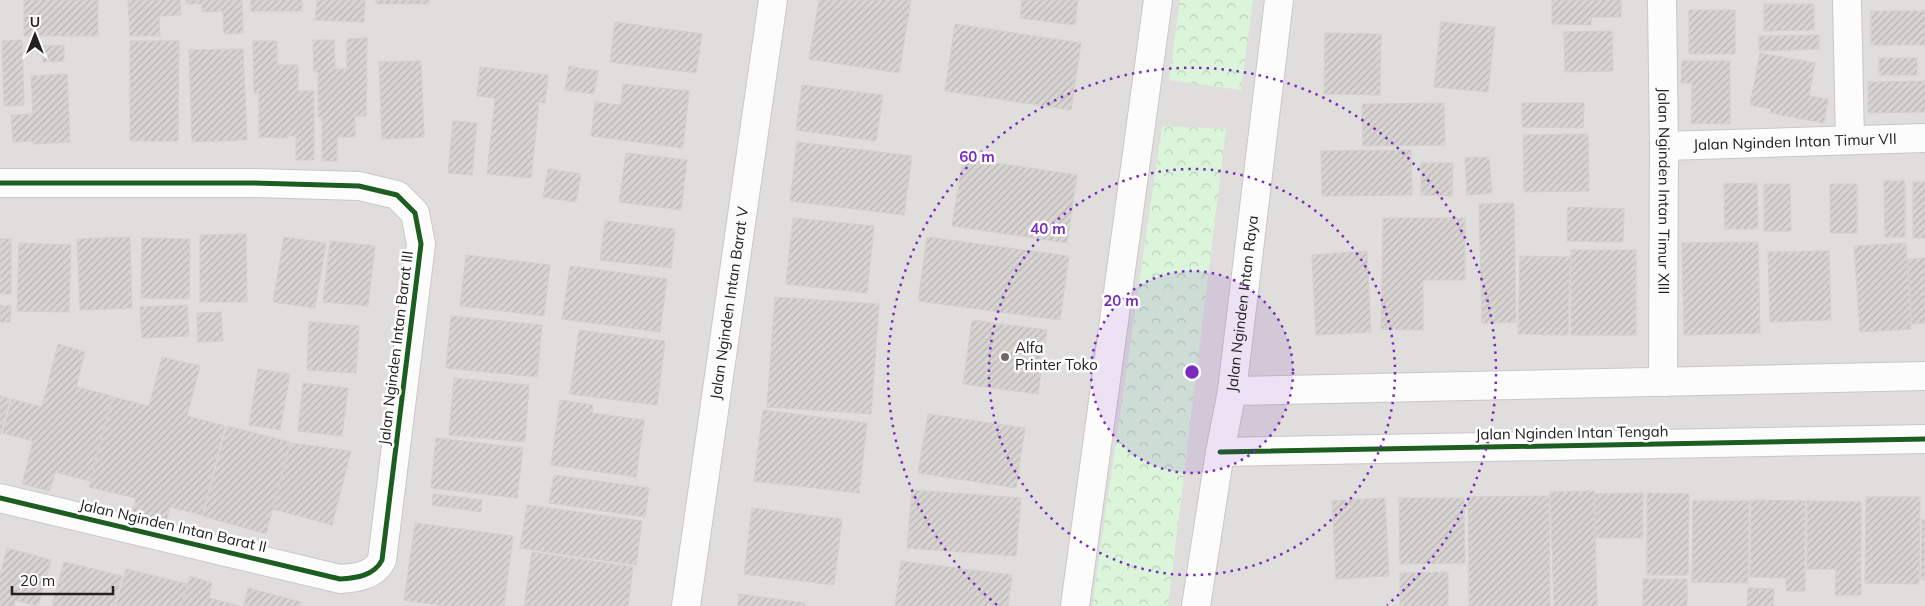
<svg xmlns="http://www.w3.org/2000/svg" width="1925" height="606" font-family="Mulish,sans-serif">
<defs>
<pattern id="park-crowns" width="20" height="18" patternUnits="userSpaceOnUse" patternTransform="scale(1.25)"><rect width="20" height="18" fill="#daf5da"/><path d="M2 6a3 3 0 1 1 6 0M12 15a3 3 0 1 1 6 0" fill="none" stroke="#bbd2bb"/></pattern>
<pattern id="building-hatch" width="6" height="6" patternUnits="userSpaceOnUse" patternTransform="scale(1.25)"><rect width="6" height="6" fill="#d7d4d2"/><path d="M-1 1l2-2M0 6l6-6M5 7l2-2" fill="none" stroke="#b8b6b4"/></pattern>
</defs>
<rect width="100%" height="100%" fill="#f0eeeb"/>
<rect fill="#dfdedc" x="0" y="0" width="1925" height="606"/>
<g fill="url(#park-crowns)">
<polygon points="1180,0 1253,0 1241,90 1169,80"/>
<polygon points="1162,126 1226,129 1168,606 1092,606"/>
</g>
<g fill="url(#building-hatch)" stroke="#d3d0cc">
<rect x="24" y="0" width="74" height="36"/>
<polygon points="128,0 180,0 181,15 159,16 160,36 130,36"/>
<polygon points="186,0 242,0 243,33 224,34 223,11 202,12 202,4 186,4"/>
<rect x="251" y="0" width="51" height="11"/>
<polygon points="317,0 365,0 364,22 315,20"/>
<rect x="376" y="0" width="53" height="4"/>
<polygon points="819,0 911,0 899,73 809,59"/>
<polygon points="1022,0 1078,0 1075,25 1020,18"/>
<polygon points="1552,0 1621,0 1621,17 1591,17 1591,25 1552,24"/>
<polygon points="1764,4 1814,4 1814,30 1764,31"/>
<rect x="1689" y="10" width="46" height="44"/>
<rect x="1871" y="11" width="54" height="34"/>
<polygon points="615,22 702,34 696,73 610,62"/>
<polygon points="1441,22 1495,27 1488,92 1434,87"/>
<polygon points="955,24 1081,43 1071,110 945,91"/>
<polygon points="1612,31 1613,71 1565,72 1564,32"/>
<polygon points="1325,33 1381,34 1380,95 1324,94"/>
<polygon points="1819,35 1819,49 1759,51 1759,36"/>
<polygon points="367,38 366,116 355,116 355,137 337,137 337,161 322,161 322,117 318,117 318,72 314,72 313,40 334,40 335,69 347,69 347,39"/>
<polygon points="22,40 24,105 4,106 2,41"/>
<polygon points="130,41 179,41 178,141 130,141"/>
<polygon points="253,41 277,41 277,65 298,65 298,91 314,91 314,160 296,160 296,136 288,136 288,138 259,137 259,93 254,93"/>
<polygon points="64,45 64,61 43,62 42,46"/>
<polygon points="243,49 247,140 192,142 189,50"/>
<polygon points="1760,53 1815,63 1809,96 1828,99 1824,123 1770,113 1771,109 1750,105"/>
<rect x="1879" y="58" width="38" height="17"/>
<polygon points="421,61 424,137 382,139 379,62"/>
<polygon points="1682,61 1730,61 1730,124 1691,123 1692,83 1681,83"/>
<polygon points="569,66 598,71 594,94 565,90"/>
<polygon points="480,67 548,75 545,103 539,102 531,178 487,174 495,98 477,96"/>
<polygon points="67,74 70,142 33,144 33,141 13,142 11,115 33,114 31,76"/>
<polygon points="1925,81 1925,112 1868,113 1868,82"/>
<polygon points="623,84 689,91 683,148 591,136 595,102 621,105"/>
<polygon points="802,85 883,95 876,141 796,130"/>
<polygon points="1444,103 1445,145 1363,146 1362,104"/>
<polygon points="1522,103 1584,103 1583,128 1522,127"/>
<polygon points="453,121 477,123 472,175 448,173"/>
<polygon points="1588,134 1589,191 1524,192 1523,135"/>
<polygon points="797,142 912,156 904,215 790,201"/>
<polygon points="1411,150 1412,195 1322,196 1321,151"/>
<polygon points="626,153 687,160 681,210 619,202"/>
<polygon points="1489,157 1492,193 1467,195 1465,158"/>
<polygon points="963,158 1077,175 1067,243 952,226"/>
<polygon points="1421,163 1453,163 1452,196 1421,195"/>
<polygon points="548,169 581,174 576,202 543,197"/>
<polygon points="1884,181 1905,181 1905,237 1885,237"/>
<rect x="1913" y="182" width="12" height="56"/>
<polygon points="1757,183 1758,229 1725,229 1724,184"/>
<polygon points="1764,184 1790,184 1791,231 1764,231"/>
<rect x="1830" y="184" width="27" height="49"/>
<polygon points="1514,203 1516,322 1482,323 1479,204"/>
<polygon points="1568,207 1624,209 1623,242 1567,241"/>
<polygon points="793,218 874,226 867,293 786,284"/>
<polygon points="1383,218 1465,218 1465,280 1423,280 1423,330 1381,329"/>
<polygon points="605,221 675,229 671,268 600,260"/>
<polygon points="246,234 247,302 200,302 200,235"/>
<polygon points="130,237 132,308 80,310 77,239"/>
<polygon points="284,237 326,243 315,308 273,302"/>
<polygon points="927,237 1069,256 1060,320 918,301"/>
<polygon points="142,238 190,239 189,299 141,298"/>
<rect x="0" y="239" width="11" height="55"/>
<polygon points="330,241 375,246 368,306 323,302"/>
<polygon points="1758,242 1760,333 1684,335 1682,243"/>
<polygon points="19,243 71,245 69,312 17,311"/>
<polygon points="1906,243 1911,329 1860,332 1854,246"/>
<rect x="1571" y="250" width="65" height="85"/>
<polygon points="1367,251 1371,332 1316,335 1312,255"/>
<polygon points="1829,251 1831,320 1770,322 1768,252"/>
<polygon points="466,255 550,265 544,316 460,306"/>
<polygon points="1520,256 1570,257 1568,335 1518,334"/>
<polygon points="1925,258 1925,323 1912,324 1908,259"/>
<polygon points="570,266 667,279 660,332 562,319"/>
<polygon points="775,297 879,304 871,414 767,407"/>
<polygon points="0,305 11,306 10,322 0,322"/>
<polygon points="187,305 189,336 142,338 140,307"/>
<polygon points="221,312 223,341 198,342 197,313"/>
<polygon points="451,316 542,325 537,377 446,368"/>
<polygon points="972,320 1047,330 1038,394 963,384"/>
<polygon points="309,322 359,326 356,373 307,370"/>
<polygon points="579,330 665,341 657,405 570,394"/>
<polygon points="58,344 85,352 76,387 112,396 90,481 55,472 50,491 22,484 33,441 3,433 12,399 42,407"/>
<polygon points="162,357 200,366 187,416 225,426 202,515 170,507 166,523 132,514 136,498 89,487 113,397 149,406"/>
<polygon points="258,369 290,374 280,430 249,425"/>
<polygon points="454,378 529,385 525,442 449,435"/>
<polygon points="303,383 348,388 342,436 298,431"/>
<polygon points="0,396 10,399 0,435"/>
<polygon points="560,400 593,405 592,413 644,420 636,477 551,465"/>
<polygon points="763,410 867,423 859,493 754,481"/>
<polygon points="928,414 1025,428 1016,488 918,473"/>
<polygon points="227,426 290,442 266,534 203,516"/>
<polygon points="436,438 523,448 517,498 431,488"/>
<polygon points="291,443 351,451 332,525 273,509"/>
<polygon points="554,475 649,488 645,517 549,503"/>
<polygon points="912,490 1021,498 1016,556 907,548"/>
<polygon points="1594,491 1597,606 1554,606 1550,492"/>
<polygon points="1643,493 1643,538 1596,538 1595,494"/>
<polygon points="1647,493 1689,494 1688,575 1647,575"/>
<polygon points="433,494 482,500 481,512 432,505"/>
<polygon points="1549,496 1550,606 1469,606 1468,497"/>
<polygon points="1866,497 1920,497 1919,584 1865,583"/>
<polygon points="1385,498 1389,576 1336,579 1332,501"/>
<polygon points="1399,498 1464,498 1465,563 1400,564"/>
<polygon points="1751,500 1805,501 1805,591 1786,591 1786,578 1750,577"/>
<polygon points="1693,501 1749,501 1748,583 1692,582"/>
<polygon points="1807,501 1861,502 1861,595 1835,595 1836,569 1807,569"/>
<polygon points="527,505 642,521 636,565 520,548"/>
<polygon points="752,508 842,519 834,585 744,574"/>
<polygon points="1922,520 1925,520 1925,580 1921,580"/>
<polygon points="415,523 513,536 504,606 444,606 404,600"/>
<polygon points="7,548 51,560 38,606 15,600 14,606 0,606 0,576"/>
<polygon points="532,552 633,567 628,606 524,606"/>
<polygon points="901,561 1012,575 1008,606 895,606"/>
<polygon points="64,562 122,576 114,606 52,606"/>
<polygon points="126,569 187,584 181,606 116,606"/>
<polygon points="1448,572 1448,606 1400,606 1400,573"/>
<polygon points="190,576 212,583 209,598 240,606 182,606"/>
<rect x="1643" y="579" width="44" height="27"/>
<polygon points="248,588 301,602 300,606 244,606"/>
<polygon points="1748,588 1774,589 1773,606 1747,606"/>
<polygon points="739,594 805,603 805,606 738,606"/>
</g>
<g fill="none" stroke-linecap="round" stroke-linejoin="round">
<defs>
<g id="minor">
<path id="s1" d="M1662 0 1664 146 1663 382"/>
<polyline points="1847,0 1850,140"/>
<path id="s2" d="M1664 146 1925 138"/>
<path d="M0 183H254L359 186 397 195 415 213 421 244 382 560C374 576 356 578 340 579L0 498"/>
<polyline points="1232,391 1925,376"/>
<polyline points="1220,452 1925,439"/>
<path id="s3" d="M686 606 773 0"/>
</g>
<g id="tertiary">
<polyline points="1075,606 1158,0"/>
<path id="s4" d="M1196 606 1220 452 1232 391 1279 0"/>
</g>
</defs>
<use href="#minor" stroke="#c9c8c7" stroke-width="30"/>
<use href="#tertiary" stroke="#c9c8c7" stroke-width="30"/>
<use href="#minor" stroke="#fdfcfc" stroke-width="28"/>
<use href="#tertiary" stroke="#fdfcfc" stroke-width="28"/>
<defs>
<g id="cycleway">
<path d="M0 183H254L359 186 397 195 415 213 421 244 382 560C374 576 356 578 340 579L0 498"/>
<polyline points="1220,452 1925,439"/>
</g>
</defs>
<use href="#cycleway" stroke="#fff" stroke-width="8"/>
<use href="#cycleway" stroke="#1b5e20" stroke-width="5"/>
</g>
<circle cx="1192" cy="372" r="101" fill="#7b2cbf" fill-opacity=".12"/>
<g fill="none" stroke="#7b2cbf" stroke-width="2.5" stroke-dasharray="2.5 5">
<circle cx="1192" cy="372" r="101"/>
<circle cx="1192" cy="372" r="203"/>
<path d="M997 605A304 304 0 1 1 1387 605"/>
</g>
<circle fill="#6a6968" stroke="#fff" stroke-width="2" cx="1005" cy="357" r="5"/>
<g text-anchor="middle" stroke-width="5" stroke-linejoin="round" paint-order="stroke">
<g font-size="15" fill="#222" stroke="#fff">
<text dy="5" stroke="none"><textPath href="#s2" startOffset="131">Jalan Nginden Intan Timur VII</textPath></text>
<text dy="5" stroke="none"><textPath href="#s1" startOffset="191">Jalan Nginden Intan Timur XIII</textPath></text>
<text dy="5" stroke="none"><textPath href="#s3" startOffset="306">Jalan Nginden Intan Barat V</textPath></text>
<text dy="5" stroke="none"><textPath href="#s4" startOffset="306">Jalan Nginden Intan Raya</textPath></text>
<text transform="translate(396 348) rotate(-83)" y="5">Jalan Nginden Intan Barat III</text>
<text transform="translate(1572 433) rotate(-1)" y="5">Jalan Nginden Intan Tengah</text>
<text transform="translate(173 526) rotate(13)" y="5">Jalan Nginden Intan Barat II</text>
</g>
<g font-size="15" fill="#222" stroke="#fff" text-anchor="start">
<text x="1015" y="353">Alfa<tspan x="1015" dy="17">Printer Toko</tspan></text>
</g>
</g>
<circle cx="1192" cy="372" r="8" fill="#7b2cbf" stroke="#fff" stroke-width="2.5"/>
<g font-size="15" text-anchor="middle" font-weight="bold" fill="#7b2cbf" stroke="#fff" stroke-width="5" stroke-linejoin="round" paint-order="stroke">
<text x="977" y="162">60 m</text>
<text x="1048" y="234">40 m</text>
<text x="1121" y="306">20 m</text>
</g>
<g transform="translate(35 35)" stroke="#ffffff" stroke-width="4" paint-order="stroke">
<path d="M0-4L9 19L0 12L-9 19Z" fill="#222222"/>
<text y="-8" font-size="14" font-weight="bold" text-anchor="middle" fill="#222222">U</text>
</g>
<path d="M12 586v8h101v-8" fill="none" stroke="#222222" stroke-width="2.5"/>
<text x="20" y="586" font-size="15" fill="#222222" stroke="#ffffff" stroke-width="4" paint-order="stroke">20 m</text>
</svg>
